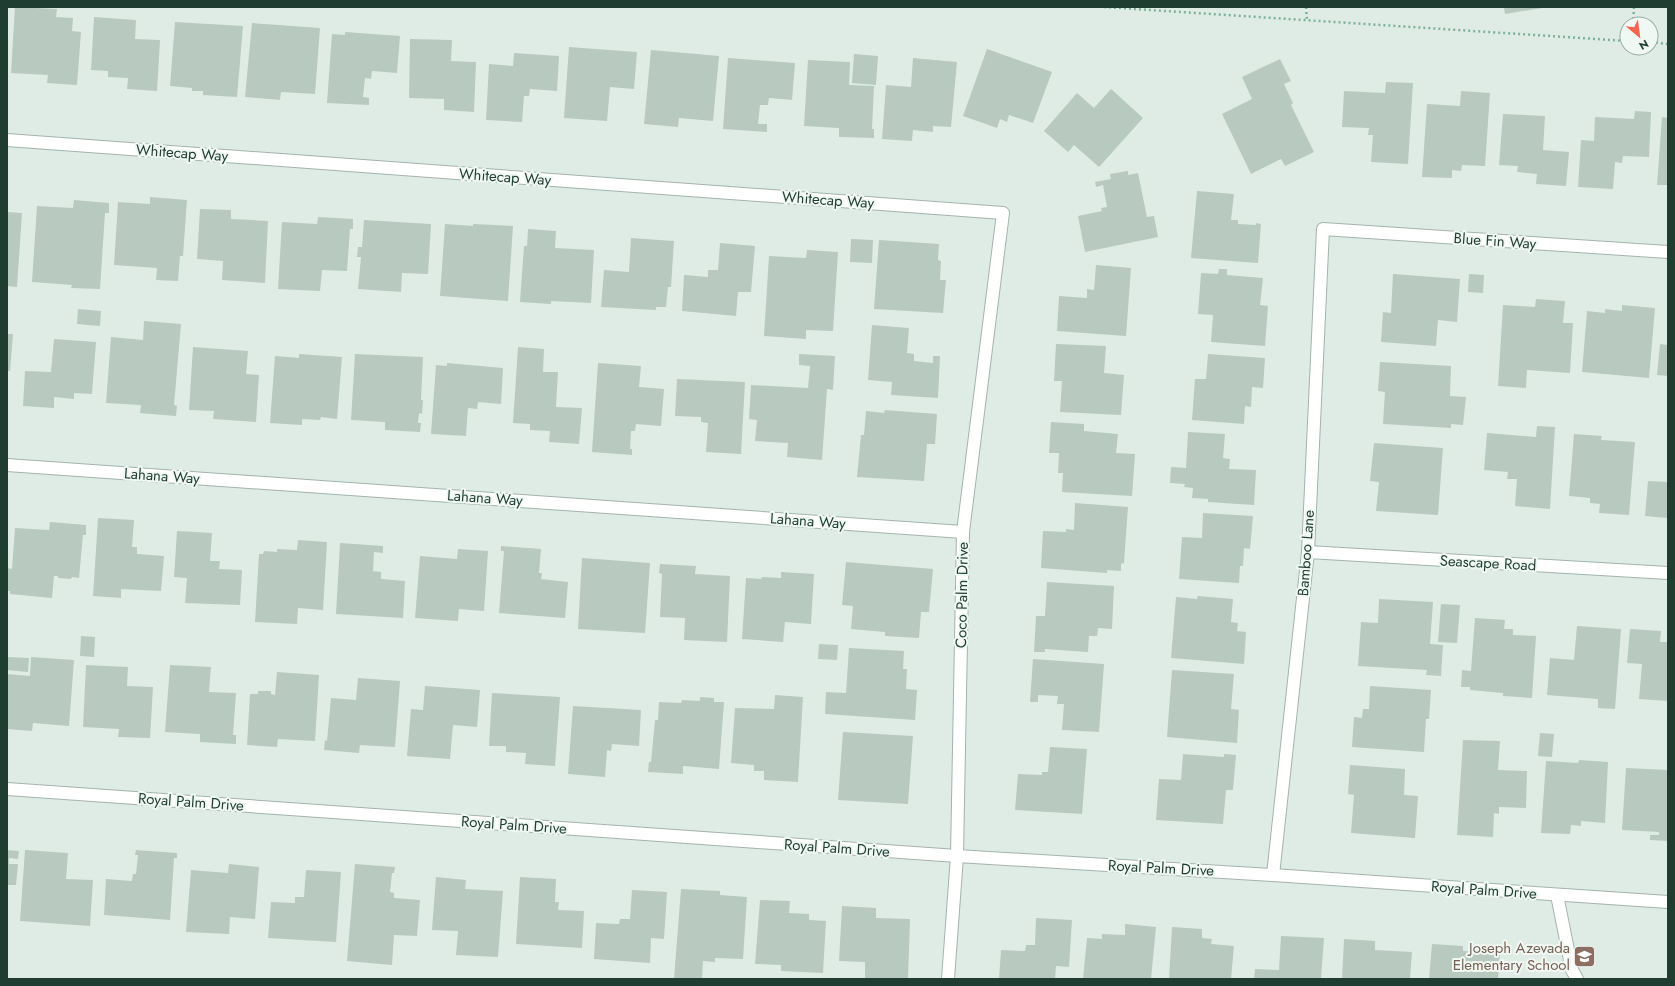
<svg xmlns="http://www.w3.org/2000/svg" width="1675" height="986" font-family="Jost,sans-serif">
<rect width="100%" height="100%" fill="#dfece5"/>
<g fill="#b8c9c0">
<polygon points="15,7 57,9 56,17 73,18 72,31 81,32 77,85 47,83 48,75 11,73"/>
<polygon points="1504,7 1542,7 1542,8 1505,14"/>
<polygon points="94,17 136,20 135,39 160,40 157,91 127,89 128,78 108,77 108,71 91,70"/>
<polygon points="175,22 243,26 237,97 203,95 203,91 192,91 192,88 170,86"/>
<polygon points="252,23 320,28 315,94 281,92 280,100 245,97"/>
<polygon points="345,32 400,36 397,73 372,71 371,79 365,78 363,97 369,98 369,105 327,103 332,34 345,35"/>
<polygon points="410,39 452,40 451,61 476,62 474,112 444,110 444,99 409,98"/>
<polygon points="569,47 637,52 634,89 610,87 607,121 564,118"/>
<polygon points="987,49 1052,72 1033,123 1009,115 1007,122 1000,119 997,128 963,116"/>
<polygon points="651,50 719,56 713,121 679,118 678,127 644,124"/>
<polygon points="514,53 559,56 557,91 530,89 529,96 524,96 522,122 486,120 489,64 513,66"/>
<polygon points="854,54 878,56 876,85 852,83"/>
<polygon points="728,58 795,63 792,100 769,98 768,105 760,105 758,124 767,124 767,132 723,129"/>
<polygon points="913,58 957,62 951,127 933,126 933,132 913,130 912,141 882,139 886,85 911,87"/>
<polygon points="1280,59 1291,81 1284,84 1293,103 1291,105 1314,152 1285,166 1281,159 1251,174 1222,114 1252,99 1242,77"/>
<polygon points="808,60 850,62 849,85 874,86 872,129 874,129 874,138 839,137 839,128 804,126"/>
<polygon points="1386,82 1413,83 1408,164 1371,162 1373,135 1368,135 1369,128 1342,127 1344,91 1385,93"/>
<polygon points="1111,89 1143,118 1099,167 1074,145 1068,152 1044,131 1077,93 1094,108"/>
<polygon points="1461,91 1490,93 1485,166 1462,165 1461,171 1452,170 1452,178 1422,177 1427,104 1460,106"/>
<polygon points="1635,111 1651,112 1649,157 1623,156 1622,163 1615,162 1613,189 1578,187 1581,140 1594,141 1595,117 1634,119"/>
<polygon points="1503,114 1545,116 1543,150 1569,152 1566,186 1536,184 1537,174 1517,172 1518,166 1499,165"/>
<polygon points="1662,117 1668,118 1668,185 1657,185"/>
<polygon points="1128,171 1128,175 1138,173 1147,217 1154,216 1158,237 1085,252 1078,216 1102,211 1101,208 1107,207 1103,185 1096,187 1095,182 1111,179 1110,174"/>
<polygon points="1197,191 1234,194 1231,220 1238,220 1238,224 1256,225 1256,223 1261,224 1258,263 1191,258"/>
<polygon points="150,197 187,200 183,256 180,256 178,281 156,280 157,268 114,265 118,202 150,204"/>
<polygon points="74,200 109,203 109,213 105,213 100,289 71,288 72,285 32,282 37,206 73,208"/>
<polygon points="200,209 231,210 231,219 268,221 265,283 222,280 223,261 197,259"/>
<polygon points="7,212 22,213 17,287 7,286"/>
<polygon points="318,217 353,219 353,229 350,229 347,271 322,270 320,291 278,289 282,222 317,224"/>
<polygon points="364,220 431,224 428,274 402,273 401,292 358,289 361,257 357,257 358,247 362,247"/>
<polygon points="445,224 473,226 473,224 513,226 508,301 440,296"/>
<polygon points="528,229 556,231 555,248 594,250 591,303 551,301 551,304 520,302 524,246 527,246"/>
<polygon points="631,238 674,241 671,287 668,287 666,307 656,307 656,310 601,307 604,270 629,272"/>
<polygon points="851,239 873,240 872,263 850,262"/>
<polygon points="879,240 939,244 938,260 941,261 940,280 946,280 943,313 874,309"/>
<polygon points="720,243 755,246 751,292 738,292 736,316 682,311 684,275 708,277 708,270 718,270"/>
<polygon points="807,250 838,252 833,331 806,330 806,339 764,336 769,256 806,258"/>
<polygon points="1096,265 1131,268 1126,336 1057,331 1059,296 1087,298 1087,289 1094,290"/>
<polygon points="1219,269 1227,269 1227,275 1263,278 1260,305 1268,306 1265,346 1211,342 1213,315 1198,314 1201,273 1218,274"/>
<polygon points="1393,274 1460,279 1457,322 1438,320 1436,346 1381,342 1383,312 1391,313"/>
<polygon points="1469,274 1484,275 1483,293 1468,292"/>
<polygon points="1536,299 1565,301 1563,323 1573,323 1570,373 1527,370 1526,388 1498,386 1503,305 1535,307"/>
<polygon points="1622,305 1655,308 1649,378 1582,372 1587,311 1605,313 1605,309 1622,311"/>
<polygon points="78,309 101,311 100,326 77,324"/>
<polygon points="144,321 181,324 174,405 177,406 176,416 140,413 141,405 106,403 111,337 143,340"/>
<polygon points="872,325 909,328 907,353 914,354 914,361 933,363 933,356 940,356 938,398 891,395 892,382 868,380"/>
<polygon points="7,334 13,334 10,371 7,371"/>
<polygon points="54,339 96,342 92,394 74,393 74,399 54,397 54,408 23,406 25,371 51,372"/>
<polygon points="1056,344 1106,346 1104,373 1124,375 1121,415 1060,412 1062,381 1054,381"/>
<polygon points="1660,344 1668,345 1668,376 1657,375"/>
<polygon points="193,347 248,351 246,374 259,375 256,422 213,419 214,411 189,410"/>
<polygon points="518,347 544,349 543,372 558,372 556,407 582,408 579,444 549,442 550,431 530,430 530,424 513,423"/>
<polygon points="299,354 342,357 337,419 321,417 320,420 302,419 302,425 270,423 275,356 299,358"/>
<polygon points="355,354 423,357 421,400 423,400 422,414 419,413 418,423 421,423 420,432 385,430 385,422 351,420"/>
<polygon points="799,354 835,356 833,390 827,389 822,460 787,457 788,443 755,441 757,420 749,419 751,385 808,388 810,366 799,365"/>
<polygon points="1208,354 1265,358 1263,388 1252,387 1251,407 1245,406 1244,424 1192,420 1195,379 1206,379"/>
<polygon points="1380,362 1451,366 1450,396 1466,397 1463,425 1451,424 1451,428 1383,424 1385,392 1378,391"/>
<polygon points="447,363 503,368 501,404 478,402 477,409 468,408 466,436 431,434 436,365 447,366"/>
<polygon points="598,363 641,366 639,387 664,389 661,426 636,424 635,431 631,431 630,449 632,449 632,455 592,452"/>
<polygon points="677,379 745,382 741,454 706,452 708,423 701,422 701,417 675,416"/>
<polygon points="885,410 937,414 935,444 927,444 924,481 857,477 861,435 864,435 866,411 884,413"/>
<polygon points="1051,422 1084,424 1084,431 1118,434 1116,453 1135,454 1132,496 1062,492 1063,473 1058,473 1059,453 1049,453"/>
<polygon points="1537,426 1555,427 1550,509 1515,506 1517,479 1507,479 1508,472 1484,470 1487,433 1536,437"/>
<polygon points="1188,432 1225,434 1223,458 1230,459 1229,469 1256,470 1254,505 1208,502 1208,499 1192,498 1193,488 1184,487 1185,484 1170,483 1171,467 1186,468"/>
<polygon points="1574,434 1602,436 1601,440 1635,442 1629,515 1599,513 1600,504 1590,503 1590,498 1569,496"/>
<polygon points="1374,443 1443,448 1438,515 1376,511 1379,482 1370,481"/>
<polygon points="1648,481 1668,482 1668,518 1645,516"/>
<polygon points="1075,503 1128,507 1124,563 1121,564 1121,571 1107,570 1107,573 1041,568 1043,531 1066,532 1066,529 1074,530"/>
<polygon points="1203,513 1253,516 1250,549 1244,548 1243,566 1240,566 1239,583 1179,579 1182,537 1202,538"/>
<polygon points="98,518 134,520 132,547 137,547 137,554 164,556 161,591 121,589 121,598 93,596"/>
<polygon points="50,522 86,525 86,535 83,535 79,578 72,577 71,579 58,578 58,576 54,576 52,598 10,594 10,591 7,591 7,568 12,569 15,528 49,530"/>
<polygon points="177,531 212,533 210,561 220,561 219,569 242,570 240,605 185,603 187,578 174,577"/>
<polygon points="298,540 327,542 323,610 298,608 297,624 255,622 259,554 263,554 264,551 277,552 277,549 297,550"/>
<polygon points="340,543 383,546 383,553 374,552 373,571 381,572 381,579 405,581 403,618 336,614"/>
<polygon points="501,546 541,549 539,573 542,573 541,579 568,582 565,618 499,613 504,551 501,551"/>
<polygon points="458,549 488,551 484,611 459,609 458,621 415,618 420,556 457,559"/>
<polygon points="582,558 650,563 645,633 578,629"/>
<polygon points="846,562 933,569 929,612 921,612 919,638 885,636 885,632 851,629 853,606 842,605"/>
<polygon points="660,564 696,566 695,574 730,576 727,642 684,640 685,618 660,617 662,574 659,573"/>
<polygon points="781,572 814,574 811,624 785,622 783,642 742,639 746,578 761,579 762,577 781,578"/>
<polygon points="1047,582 1114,586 1112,629 1098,628 1097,636 1089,636 1088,652 1045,649 1045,652 1034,652 1036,616 1045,616"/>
<polygon points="1198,596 1233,599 1231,622 1238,623 1237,631 1246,632 1244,664 1171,658 1176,597 1197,599"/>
<polygon points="1379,599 1433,602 1430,644 1443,645 1441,676 1426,675 1427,670 1358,666 1361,622 1378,623"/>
<polygon points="1441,604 1460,605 1457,643 1438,642"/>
<polygon points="1475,618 1505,620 1504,629 1513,629 1513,635 1536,636 1532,698 1503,696 1503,693 1470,690 1470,687 1461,687 1462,670 1471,671"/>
<polygon points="1577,626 1621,629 1615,709 1598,708 1598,699 1547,695 1550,658 1574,660"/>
<polygon points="1630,629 1661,631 1660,642 1668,642 1668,701 1639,699 1642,664 1627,663"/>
<polygon points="81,636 95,637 94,657 80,656"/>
<polygon points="819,644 838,645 837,660 818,659"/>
<polygon points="849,648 904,651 903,669 907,669 906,689 917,690 915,720 825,714 826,692 846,693"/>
<polygon points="7,657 29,658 28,672 7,670"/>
<polygon points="31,657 74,660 69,726 33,723 32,731 7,729 7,674 30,676"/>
<polygon points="1033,659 1104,664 1099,732 1062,730 1064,704 1057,704 1058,696 1038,695 1038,702 1030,702"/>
<polygon points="86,665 128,667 127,686 153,687 150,738 118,737 119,729 83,727"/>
<polygon points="170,665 211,667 209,692 236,693 233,735 236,735 236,744 200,742 200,734 165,732"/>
<polygon points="1172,670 1234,674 1231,709 1239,710 1237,743 1167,737"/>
<polygon points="277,672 319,675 315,741 278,739 277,747 247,745 250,694 258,694 258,691 271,691 271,694 275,695"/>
<polygon points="358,678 400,681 395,747 360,745 359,753 324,750 325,740 327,741 331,698 356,700"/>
<polygon points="425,686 480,690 477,727 453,725 450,759 407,756 411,709 423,710"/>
<polygon points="1370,686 1431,690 1429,719 1426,719 1424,752 1352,747 1354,717 1362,718 1363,709 1369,709"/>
<polygon points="492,693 560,697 555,766 525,764 526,753 506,752 506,746 489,746"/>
<polygon points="775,695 803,697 798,782 764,780 764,771 754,771 754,765 731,763 735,708 774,709"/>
<polygon points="700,697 714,698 714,702 724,702 719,769 683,766 683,774 648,772 649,762 651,762 655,720 658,720 659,702 681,703 682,700 700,701"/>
<polygon points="573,706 641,710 639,746 612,744 611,751 607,750 605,777 568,774"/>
<polygon points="843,732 913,736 908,804 838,800"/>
<polygon points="1540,733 1554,734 1552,757 1538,756"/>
<polygon points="1463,740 1500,741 1498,770 1527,771 1526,808 1499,807 1499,814 1494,813 1493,837 1457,835"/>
<polygon points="1050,747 1087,749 1082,814 1015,810 1018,774 1042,775 1042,772 1048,772"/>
<polygon points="1183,754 1224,757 1224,754 1236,755 1233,790 1226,790 1223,824 1156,820 1159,779 1181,780"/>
<polygon points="1579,760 1608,762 1605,823 1581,821 1581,826 1571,825 1570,834 1541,833 1546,761 1578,763"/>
<polygon points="1350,765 1405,769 1404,795 1418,796 1415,838 1351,833 1354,795 1348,794"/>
<polygon points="1626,768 1668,770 1668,841 1650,840 1650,835 1659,835 1659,832 1622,830"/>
<polygon points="7,850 19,851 18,859 9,858 9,864 18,864 16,885 7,885"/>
<polygon points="25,850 68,853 66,879 93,880 90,926 20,921"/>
<polygon points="136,850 177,853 177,858 174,858 170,920 104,915 106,879 132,881 133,874 136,874 138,855 135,855"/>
<polygon points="229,864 259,867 255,919 230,917 229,934 186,932 191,870 228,873"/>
<polygon points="355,864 395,867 394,873 392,873 390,892 394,893 394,898 420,900 417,936 394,935 392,965 347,961"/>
<polygon points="306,870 341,872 336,942 268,938 271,902 295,903 295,897 304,897"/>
<polygon points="436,877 466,880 465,889 503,891 498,957 456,955 458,931 432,930"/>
<polygon points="520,877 556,879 555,902 559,902 558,910 584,911 582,948 516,944"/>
<polygon points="681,889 720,891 720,895 747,897 743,959 715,958 715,962 703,961 702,979 674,979"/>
<polygon points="632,890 667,892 664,939 651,938 650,963 594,959 596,923 619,924 620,919 630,919"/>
<polygon points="760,900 790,901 789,913 809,914 809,920 826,921 823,973 781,971 781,965 755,964"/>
<polygon points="842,906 876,908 876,918 910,919 908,979 865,979 865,962 839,961"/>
<polygon points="1036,918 1072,920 1069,967 1056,966 1055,979 999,979 1001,950 1025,951 1026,945 1035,945"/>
<polygon points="1125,924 1156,927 1151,979 1083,979 1087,938 1102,939 1102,934 1125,935"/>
<polygon points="1172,927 1202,929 1202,938 1212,939 1211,944 1234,946 1231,979 1169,979"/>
<polygon points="1281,936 1324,938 1321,979 1254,979 1255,969 1279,970"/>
<polygon points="1344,939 1375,941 1375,950 1412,952 1410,979 1342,979"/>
<polygon points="1432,944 1463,946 1463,951 1500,953 1498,979 1429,979"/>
</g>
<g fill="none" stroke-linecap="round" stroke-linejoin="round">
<defs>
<polyline id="lane" points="1557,895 1572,970 1577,979"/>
<g id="street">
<polyline points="7,140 1003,213 963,532 957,856 948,979"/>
<polyline points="7,465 963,532"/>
<polyline points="1308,552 1668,573"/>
<polyline points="7,789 957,856 1273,875 1668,902"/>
<polyline points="1273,875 1308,552 1323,229 1668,252"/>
</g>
</defs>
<use href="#lane" stroke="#a2b4ab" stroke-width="14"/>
<use href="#street" stroke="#a2b4ab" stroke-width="14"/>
<g stroke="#7eb19a" stroke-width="2.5" stroke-dasharray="2 3" stroke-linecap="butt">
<polyline points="1104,7 1627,41"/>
<polyline points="1306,7 1307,20"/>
<polyline points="1633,24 1634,7"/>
<polyline points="1651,42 1668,44"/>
</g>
<use href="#lane" stroke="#fff" stroke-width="12"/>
<use href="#street" stroke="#fff" stroke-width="12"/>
</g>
<defs>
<symbol id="school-square" viewBox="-11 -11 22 22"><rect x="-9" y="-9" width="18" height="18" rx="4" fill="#8d6e63" stroke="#f0f8f3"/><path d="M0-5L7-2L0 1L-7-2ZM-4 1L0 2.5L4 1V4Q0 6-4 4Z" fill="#fff"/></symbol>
</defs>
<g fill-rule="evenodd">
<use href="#school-square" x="1572" y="944" width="25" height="25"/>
</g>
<g text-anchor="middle" stroke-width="4" stroke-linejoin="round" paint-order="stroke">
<g font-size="15" fill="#1f3d31" stroke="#f0f8f3">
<text transform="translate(182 153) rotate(4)" y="5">Whitecap Way</text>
<text transform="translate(505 177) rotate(4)" y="5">Whitecap Way</text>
<text transform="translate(828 200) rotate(4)" y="5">Whitecap Way</text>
<text transform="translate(1495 241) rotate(4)" y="5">Blue Fin Way</text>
<text transform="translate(162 476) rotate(4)" y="5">Lahana Way</text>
<text transform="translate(485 498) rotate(4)" y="5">Lahana Way</text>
<text transform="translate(808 521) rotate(4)" y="5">Lahana Way</text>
<text transform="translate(1306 553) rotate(-86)" y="5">Bamboo Lane</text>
<text transform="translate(1488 563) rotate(3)" y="5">Seascape Road</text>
<text transform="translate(962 595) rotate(-89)" y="5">Coco Palm Drive</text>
<text transform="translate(191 802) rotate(4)" y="5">Royal Palm Drive</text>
<text transform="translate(514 825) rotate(4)" y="5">Royal Palm Drive</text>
<text transform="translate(837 848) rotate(4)" y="5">Royal Palm Drive</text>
<text transform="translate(1161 868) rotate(3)" y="5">Royal Palm Drive</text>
<text transform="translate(1484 890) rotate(4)" y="5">Royal Palm Drive</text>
</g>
<g font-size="15" fill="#785e54" stroke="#f0f8f3" text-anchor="end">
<text x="1570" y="953">Joseph Azevada<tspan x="1570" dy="17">Elementary School</tspan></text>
</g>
</g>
<rect width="1675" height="986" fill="none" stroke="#1f3d31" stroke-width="16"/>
<g transform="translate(1639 36) rotate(151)"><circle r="19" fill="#f0f8f3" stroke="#9cada5"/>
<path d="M0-3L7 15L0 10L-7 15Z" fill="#fa634f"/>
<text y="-6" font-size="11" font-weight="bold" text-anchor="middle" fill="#1f3d31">N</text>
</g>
</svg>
